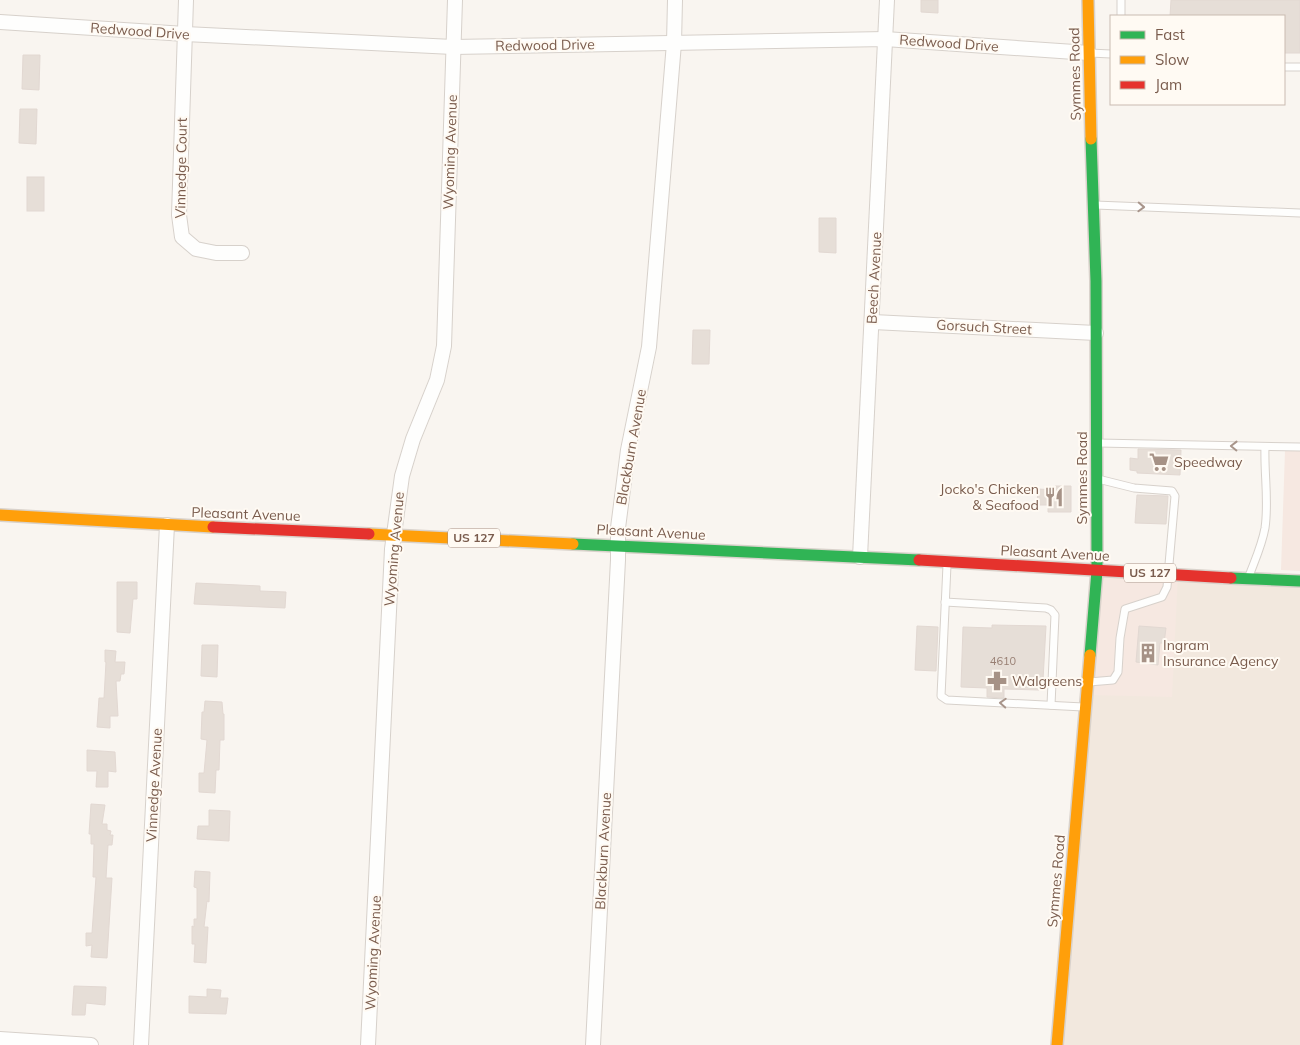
<svg xmlns="http://www.w3.org/2000/svg" width="1300" height="1045" font-family="Mulish,sans-serif">
<rect width="100%" height="100%" fill="#f9f5f0"/>
<polygon fill="#f2e8de" points="1178,574 1300,581 1300,1045 1057,1045 1087,695"/>
<g fill="#f6e8e1">
<polygon points="1300,449 1300,571 1281,570 1285,450"/>
<polygon points="1097,571 1178,574 1172,697 1087,695"/>
</g>
<g fill="#e6ded7" stroke="#e2d8d2">
<polygon points="921,0 938,0 938,13 921,12"/>
<polygon points="1171,0 1300,0 1300,53 1284,53 1284,16 1170,16"/>
<polygon points="23,55 40,55 39,90 22,89"/>
<polygon points="20,109 37,109 36,144 19,143"/>
<rect x="27" y="177" width="17" height="34"/>
<polygon points="819,218 836,218 836,253 819,252"/>
<polygon points="693,330 710,330 709,364 692,364"/>
<polygon points="1138,449 1181,450 1180,475 1137,473 1137,471 1130,470 1130,458 1138,459"/>
<polygon points="1055,486 1071,486 1071,512 1048,512 1048,505 1037,505 1038,489 1055,490"/>
<polygon points="1137,495 1168,496 1166,524 1135,523"/>
<polygon points="117,582 137,582 137,599 133,599 130,633 117,632"/>
<polygon points="196,583 260,586 260,591 286,592 285,608 194,604"/>
<polygon points="992,625 1046,626 1043,680 1039,680 1039,690 1004,689 1004,698 987,697 987,688 961,687 963,627 992,628"/>
<polygon points="917,626 938,627 936,671 915,670"/>
<polygon points="1139,626 1166,628 1164,643 1160,643 1158,665 1136,662"/>
<polygon points="202,645 218,645 217,677 201,676"/>
<polygon points="105,650 116,651 115,662 125,662 124,674 121,674 120,681 116,681 118,716 110,716 110,728 97,727 99,698 104,698 106,662 105,662"/>
<polygon points="205,701 222,702 223,714 224,714 224,740 220,740 219,770 216,770 215,793 199,792 199,773 204,773 207,740 201,739 202,712 204,712"/>
<polygon points="87,750 115,752 116,772 108,771 108,787 96,787 97,771 87,771"/>
<polygon points="91,804 105,805 102,824 107,824 107,830 111,831 110,835 113,835 112,845 108,845 106,878 112,878 107,958 91,957 92,945 86,946 86,933 92,933 96,877 93,877 94,844 91,844 91,834 89,834"/>
<polygon points="209,810 230,811 229,841 197,839 198,826 209,826"/>
<polygon points="195,871 210,872 209,902 207,901 204,927 208,927 206,963 194,962 195,944 192,944 192,926 194,927 194,919 197,919 197,888 194,887"/>
<polygon points="74,986 106,987 105,1005 86,1003 85,1015 72,1015"/>
<polygon points="207,989 221,990 220,998 228,998 226,1014 189,1013 189,996 207,997"/>
</g>
<g fill="none" stroke-linecap="round" stroke-linejoin="round">
<defs>
<g id="lane">
<polyline points="1121,16 1121,0"/>
<polyline points="1090,53 1111,54"/>
<polyline points="1284,67 1300,67"/>
<polyline points="1095,205 1300,213"/>
<polyline points="1098,443 1300,447"/>
<polyline points="947,565 941,696 947,700 1083,707"/>
<path d="M1249 576C1255 560 1262 545 1265 528 1269 501 1264 474 1265 447"/>
<polyline points="945,602 1046,608 1051,610 1055,615 1051,705"/>
<polyline points="1089,682 1113,680 1118,672 1120,638 1125,609 1162,597 1167,587 1175,496 1172,491 1134,488 1098,479"/>
</g>
<g id="street">
<polyline points="186,0 179,215 182,237 196,249 216,253 242,253"/>
<polyline points="0,22 185,34 453,47 885,39 1089,53"/>
<polyline points="873,322 1096,333"/>
<polyline points="860,557 887,0"/>
<polyline points="0,1039 91,1045"/>
<polyline points="141,1045 167,525"/>
<polyline points="368,1045 392,549 402,476 413,439 437,380 444,346 455,0"/>
<polyline points="593,1045 618,560 618,528 628,450 649,347 674,43 675,0"/>
</g>
<g id="fast">
<polyline points="573,544 919,560"/>
<polyline points="1231,578 1300,581"/>
<polyline points="1090,655 1097,571 1096,281 1091,139"/>
</g>
<g id="slow">
<polyline points="1088,0 1091,139"/>
<polyline points="0,515 213,527"/>
<polyline points="369,534 573,544"/>
<polyline points="1057,1045 1090,655"/>
</g>
<g id="jam">
<polyline points="213,527 369,534"/>
<polyline points="919,560 1231,578"/>
</g>
</defs>
<use href="#lane" stroke="#d7d1cb" stroke-width="9"/>
<use href="#street" stroke="#d7d1cb" stroke-width="16"/>
<use href="#fast" stroke="#d9d2cb" stroke-width="14"/>
<use href="#slow" stroke="#d9d2cb" stroke-width="14"/>
<use href="#jam" stroke="#d9d2cb" stroke-width="14"/>
<use href="#lane" stroke="#fefefd" stroke-width="7"/>
<use href="#street" stroke="#fefefd" stroke-width="14"/>
<use href="#fast" stroke="#30b455" stroke-width="11"/>
<use href="#slow" stroke="#ff9f0a" stroke-width="11"/>
<use href="#jam" stroke="#e5322d" stroke-width="11"/>
</g>
<defs><path id="oneway-chevron" d="M-2-3.5L2.5 0L-2 3.5" fill="none" stroke-width="1.6" stroke-linecap="round" stroke-linejoin="round" transform="scale(1.25)"/></defs>
<g stroke="#a8958b">
<use href="#oneway-chevron" transform="translate(1141 207) rotate(2)"/>
<use href="#oneway-chevron" transform="translate(1234 446) rotate(-179)"/>
<use href="#oneway-chevron" transform="translate(1003 703) rotate(-177)"/>
</g>
<defs>
<symbol id="supermarket-bare" viewBox="-9 -9 18 18"><path d="M-6-5.5h2.5l.6 2H6L4.5 2H-2.5L-4.4-4H-6ZM-1.5 3.2a1.3 1.3 0 1 0 .1 0ZM3 3.2a1.3 1.3 0 1 0 .1 0Z" fill="#a69286" stroke="#fffaf3" stroke-width="2.5" paint-order="stroke"/></symbol>
<symbol id="restaurant-bare" viewBox="-9 -9 18 18"><path d="M-5-6h1v4h1v-4h1v4h1v-4h1v5L-1.5 .5V6h-2V.5L-5-1ZM5-6V6H3V1.5H1.5Q1.5-4 5-6Z" fill="#a69286" stroke="#fffaf3" stroke-width="2.5" paint-order="stroke"/></symbol>
<symbol id="building-bare" viewBox="-9 -9 18 18"><path d="M-4-6H4V6H1V3H-1V6H-4ZM-2.5-4.3h1.7v1.8h-1.7ZM.8-4.3h1.7v1.8H.8ZM-2.5-1h1.7V.8h-1.7ZM.8-1h1.7V.8H.8Z" fill="#a69286" stroke="#fffaf3" stroke-width="2.5" paint-order="stroke"/></symbol>
<symbol id="pharmacy-bare" viewBox="-9 -9 18 18"><path d="M-2-6h4v4h4v4h-4v4h-4v-4h-4v-4h4Z" fill="#a69286" stroke="#fffaf3" stroke-width="2.5" paint-order="stroke"/></symbol>
</defs>
<g fill-rule="evenodd">
<use href="#supermarket-bare" x="1145" y="448" width="28" height="28"/>
<use href="#restaurant-bare" x="1040" y="483" width="28" height="28"/>
<use href="#building-bare" x="1134" y="639" width="28" height="28"/>
<use href="#pharmacy-bare" x="983" y="667" width="28" height="28"/>
</g>
<g text-anchor="middle" stroke-width="4" stroke-linejoin="round" paint-order="stroke">
<g font-size="11" fill="#977e72">
<text x="1003" y="665">4610</text>
</g>
<g fill="#fffaf3" stroke="#a28b7f" stroke-width="1">
<rect x="448" y="528.5" width="52" height="19" rx="4"/>
<rect x="1124" y="563.5" width="52" height="19" rx="4"/>
</g>
<g font-size="12" font-weight="bold" fill="#7a5c4d">
<text x="474" y="542">US 127</text>
<text x="1150" y="577">US 127</text>
</g>
<g font-size="14" fill="#7a5c4d" stroke="#fffaf3">
<text transform="translate(140 31) rotate(4)" y="5">Redwood Drive</text>
<text transform="translate(949 43) rotate(4)" y="5">Redwood Drive</text>
<text transform="translate(545 45) rotate(-1)" y="5">Redwood Drive</text>
<text transform="translate(1075 74) rotate(-91)" y="5">Symmes Road</text>
<text transform="translate(450 152) rotate(-88)" y="5">Wyoming Avenue</text>
<text transform="translate(181 168) rotate(-89)" y="5">Vinnedge Court</text>
<text transform="translate(874 278) rotate(-87)" y="5">Beech Avenue</text>
<text transform="translate(984 327) rotate(3)" y="5">Gorsuch Street</text>
<text transform="translate(631 447) rotate(-80)" y="5">Blackburn Avenue</text>
<text transform="translate(1082 478) rotate(-90)" y="5">Symmes Road</text>
<text transform="translate(246 514) rotate(2)" y="5">Pleasant Avenue</text>
<text transform="translate(651 532) rotate(3)" y="5">Pleasant Avenue</text>
<text transform="translate(394 549) rotate(-85)" y="5">Wyoming Avenue</text>
<text transform="translate(1055 553) rotate(3)" y="5">Pleasant Avenue</text>
<text transform="translate(154 785) rotate(-87)" y="5">Vinnedge Avenue</text>
<text transform="translate(603 851) rotate(-87)" y="5">Blackburn Avenue</text>
<text transform="translate(1056 881) rotate(-85)" y="5">Symmes Road</text>
<text transform="translate(373 953) rotate(-87)" y="5">Wyoming Avenue</text>
</g>
<g font-size="14" fill="#7a5c4d" stroke="#fffaf3" text-anchor="start">
<text x="1174" y="467">Speedway</text>
<text x="1039" y="494" text-anchor="end">Jocko's Chicken<tspan x="1039" dy="16">&amp; Seafood</tspan></text>
<text x="1163" y="650">Ingram<tspan x="1163" dy="16">Insurance Agency</tspan></text>
<text x="1012" y="686">Walgreens</text>
</g>
</g>
<rect x="1110" y="15" width="175" height="90" fill="#fffaf3" stroke="#cabbb1"/>
<rect x="1120" y="31" width="25" height="8" fill="#30b455" stroke="#cabbb1"/>
<text x="1155" y="40" font-size="15" fill="#7a5c4d">Fast</text>
<rect x="1120" y="56" width="25" height="8" fill="#ff9f0a" stroke="#cabbb1"/>
<text x="1155" y="65" font-size="15" fill="#7a5c4d">Slow</text>
<rect x="1120" y="81" width="25" height="8" fill="#e5322d" stroke="#cabbb1"/>
<text x="1155" y="90" font-size="15" fill="#7a5c4d">Jam</text>
</svg>
